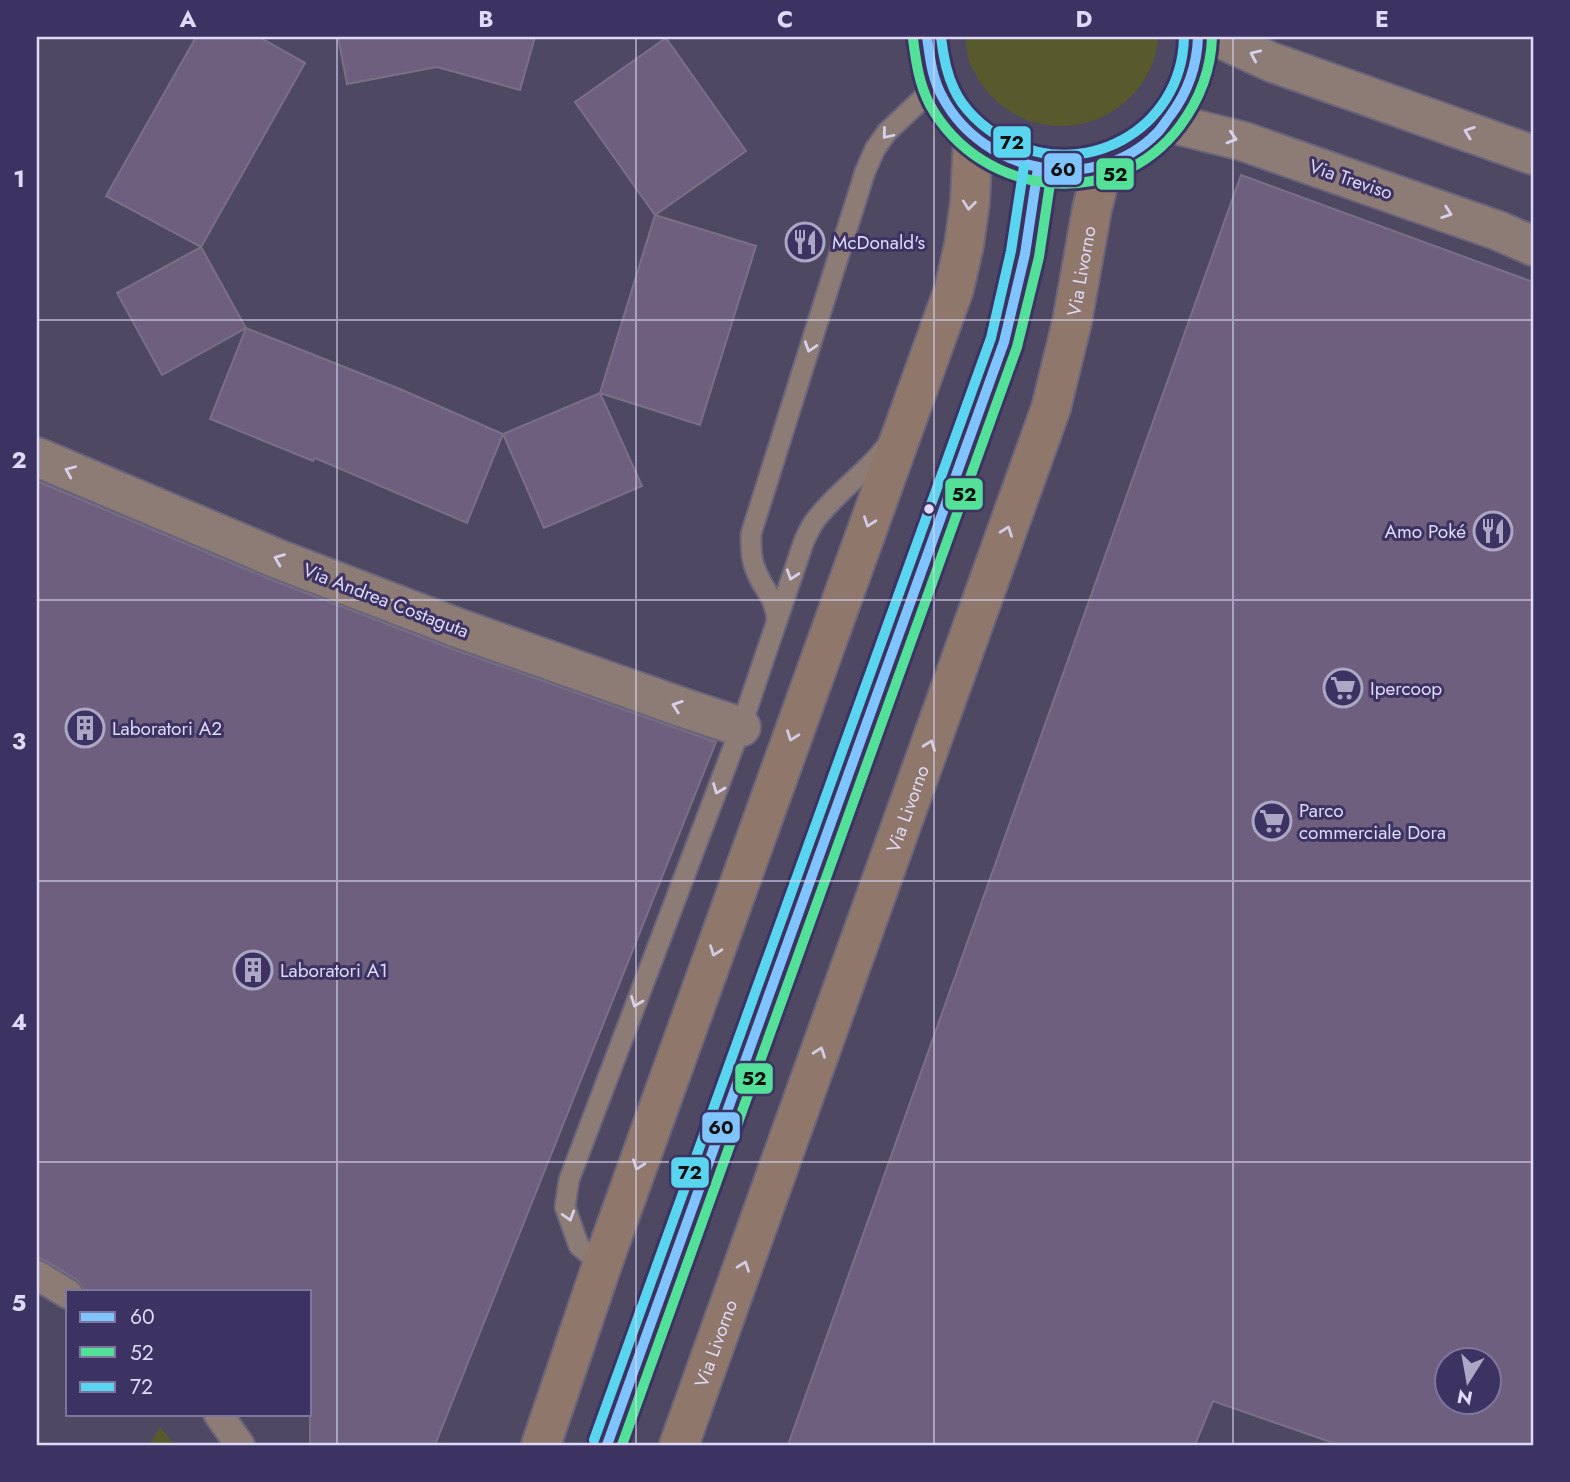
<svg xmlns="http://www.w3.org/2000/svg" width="1570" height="1482" font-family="Jost,sans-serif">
<rect width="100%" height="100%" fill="#4e4863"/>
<g fill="#585a2d">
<path d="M965 37H1158C1158 52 1151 69 1143 82 1097 148 1001 138 970 63 967 55 966 45 965 37Z"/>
<polygon points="160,1427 175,1445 149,1445"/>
</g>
<g fill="#6e5f7e" stroke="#797086" stroke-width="2" fill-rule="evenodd">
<polygon points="196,37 259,37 305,63 201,247 106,196"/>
<polygon points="338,37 535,37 520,90 437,67 347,84"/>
<polygon points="666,38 746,151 655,215 575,102"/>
<path d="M1241 175 1533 282V1445H1339L1213 1401 1195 1445H788ZM1447 1360H1489V1402H1447Z"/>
<polygon points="655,215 756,246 700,425 600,393"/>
<polygon points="201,247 246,328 162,375 117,293"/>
<polygon points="246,328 400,389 503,434 467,523 315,458 313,461 210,419"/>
<polygon points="600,393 642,486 544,528 503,434"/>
<polygon points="37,481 270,579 450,648 716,742 435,1445 310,1445 310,1291 84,1291 82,1286 77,1280 46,1261 37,1258"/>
</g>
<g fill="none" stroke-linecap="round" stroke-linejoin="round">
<defs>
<g id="service">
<path d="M777 619C774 596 765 592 757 573 751 561 751 548 751 534L865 172 875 149 887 132 936 86"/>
<path d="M602 1265 579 1246 565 1207 569 1180 741 727 804 541C807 535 810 528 814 522 834 494 865 474 886 447"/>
<polyline points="607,1445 1004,342 1025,254 1038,168"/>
</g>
<g id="pedestrian">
<polyline points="37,1275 68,1294"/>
<polyline points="218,1414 240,1445"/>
</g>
<polyline id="minor" points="37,457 278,559 458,628 684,708 741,727"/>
<g id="tertiary">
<polyline points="1217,37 1271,62 1533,155"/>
<polyline points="1166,122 1242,141 1499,231 1533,246"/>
</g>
<g id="secondary">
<path d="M927 37C927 126 1017 190 1102 165 1121 159 1142 147 1157 133 1162 128 1166 121 1170 116 1188 95 1199 64 1198 37"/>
<polyline points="541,1445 602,1265 954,289 964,245 970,202 973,137"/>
<path id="s1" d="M679 1445 1051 408 1072 322 1092 209 1103 165"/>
</g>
</defs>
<use href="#service" stroke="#6a657b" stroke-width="23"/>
<use href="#pedestrian" stroke="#6a657b" stroke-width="32"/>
<use href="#minor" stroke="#6a657b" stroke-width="42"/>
<use href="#tertiary" stroke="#6a657b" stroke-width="42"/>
<use href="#secondary" stroke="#6a657b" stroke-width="42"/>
<use href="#service" stroke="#8d7b76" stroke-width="19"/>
<use href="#pedestrian" stroke="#8d7b76" stroke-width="28"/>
<use href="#minor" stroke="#8d7b76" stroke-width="38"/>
<use href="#tertiary" stroke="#8d7b76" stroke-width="38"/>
<use href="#secondary" stroke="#90776b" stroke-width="38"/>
<defs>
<g id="bus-1">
<path d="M927 37C930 58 932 79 943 98 984 174 1095 196 1157 133 1162 128 1166 121 1170 116 1188 92 1197 67 1198 37"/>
<polyline points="607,1445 1004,342 1025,254 1038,168"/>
</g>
<g id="bus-2">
<path d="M913 39C916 62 919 84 930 105 982 199 1116 212 1180 126 1200 99 1211 71 1212 37"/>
<polyline points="622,1445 1017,347 1039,257 1052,170"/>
</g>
<g id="bus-3">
<path d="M941 37C943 55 946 72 954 89 963 109 982 127 1002 138 1082 184 1182 131 1184 37"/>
<polyline points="594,1440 991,338 1011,251 1024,166"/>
</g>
</defs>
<use href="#bus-1" stroke="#3d3362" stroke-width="16"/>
<use href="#bus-2" stroke="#3d3362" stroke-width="16"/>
<use href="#bus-3" stroke="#3d3362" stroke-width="16"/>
<use href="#bus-1" stroke="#80c4ff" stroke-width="10"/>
<use href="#bus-2" stroke="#53e098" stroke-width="10"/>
<use href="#bus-3" stroke="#5ad5f0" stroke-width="10"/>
</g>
<defs><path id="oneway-chevron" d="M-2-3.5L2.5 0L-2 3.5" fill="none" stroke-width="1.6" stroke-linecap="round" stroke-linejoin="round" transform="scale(1.75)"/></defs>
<g stroke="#d6d0eb">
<use href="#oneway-chevron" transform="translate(1255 55) rotate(-156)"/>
<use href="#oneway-chevron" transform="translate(1469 132) rotate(-160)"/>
<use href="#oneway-chevron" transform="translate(887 134) rotate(130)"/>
<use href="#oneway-chevron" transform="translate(1232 138) rotate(16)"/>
<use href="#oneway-chevron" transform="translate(1447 213) rotate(19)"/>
<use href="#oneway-chevron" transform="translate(810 347) rotate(108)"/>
<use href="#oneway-chevron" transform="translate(70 471) rotate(-157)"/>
<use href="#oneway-chevron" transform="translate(279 559) rotate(-158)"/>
<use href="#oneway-chevron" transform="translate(792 575) rotate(108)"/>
<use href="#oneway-chevron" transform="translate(677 706) rotate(-161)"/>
<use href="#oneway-chevron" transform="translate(718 789) rotate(111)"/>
<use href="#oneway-chevron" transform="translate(636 1002) rotate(111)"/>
<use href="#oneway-chevron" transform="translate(569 1216) rotate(73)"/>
</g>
<g stroke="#d2cbe3">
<use href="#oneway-chevron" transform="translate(969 205) rotate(96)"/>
<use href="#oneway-chevron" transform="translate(869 522) rotate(110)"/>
<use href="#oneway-chevron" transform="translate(1007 531) rotate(-70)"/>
<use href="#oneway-chevron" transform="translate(792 736) rotate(110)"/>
<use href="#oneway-chevron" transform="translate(930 745) rotate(-70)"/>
<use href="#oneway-chevron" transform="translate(715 951) rotate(110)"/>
<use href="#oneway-chevron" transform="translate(820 1052) rotate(-70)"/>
<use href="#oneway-chevron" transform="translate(638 1165) rotate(110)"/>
<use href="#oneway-chevron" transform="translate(744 1266) rotate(-70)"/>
</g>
<path fill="none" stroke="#dedaf8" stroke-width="2" stroke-opacity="0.55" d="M337 37V1445M636 37V1445M934 37V1445M1233 37V1445M37 320H1533M37 600H1533M37 881H1533M37 1162H1533"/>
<defs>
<symbol id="restaurant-ring" viewBox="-11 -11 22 22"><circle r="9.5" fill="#3d3362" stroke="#aca7c4" stroke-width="1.5"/><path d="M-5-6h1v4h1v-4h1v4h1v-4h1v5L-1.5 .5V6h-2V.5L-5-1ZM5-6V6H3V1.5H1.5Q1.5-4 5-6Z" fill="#aca7c4"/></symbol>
<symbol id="supermarket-ring" viewBox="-11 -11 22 22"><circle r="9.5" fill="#3d3362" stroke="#aca7c4" stroke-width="1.5"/><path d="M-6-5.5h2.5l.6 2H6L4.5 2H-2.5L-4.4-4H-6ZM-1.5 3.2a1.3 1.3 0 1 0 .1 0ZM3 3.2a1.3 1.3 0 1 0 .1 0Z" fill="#aca7c4"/></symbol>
<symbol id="building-ring" viewBox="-11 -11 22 22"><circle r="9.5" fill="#3d3362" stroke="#aca7c4" stroke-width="1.5"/><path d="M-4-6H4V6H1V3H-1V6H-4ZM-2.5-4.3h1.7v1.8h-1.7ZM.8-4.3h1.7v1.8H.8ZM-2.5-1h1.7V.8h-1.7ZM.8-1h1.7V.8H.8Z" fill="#aca7c4"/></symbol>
</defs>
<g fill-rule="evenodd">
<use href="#restaurant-ring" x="783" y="220" width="44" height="44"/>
<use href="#restaurant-ring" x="1471" y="509" width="44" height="44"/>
<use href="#supermarket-ring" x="1321" y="666" width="44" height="44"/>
<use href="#building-ring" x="63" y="706" width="44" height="44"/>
<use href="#supermarket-ring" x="1250" y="799" width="44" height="44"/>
<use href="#building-ring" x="231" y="948" width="44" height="44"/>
</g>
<circle fill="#dedaf8" stroke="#3d3362" stroke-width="2.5" cx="929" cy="509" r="6"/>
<g text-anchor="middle" stroke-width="6" stroke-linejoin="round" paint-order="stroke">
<g font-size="19" fill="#dedaf8" stroke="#3d3362">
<text transform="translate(1351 179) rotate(19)" y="7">Via Treviso</text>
<text dy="7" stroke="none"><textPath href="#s1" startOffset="1242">Via Livorno</textPath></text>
<text transform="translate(386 600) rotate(21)" y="7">Via Andrea Costaguta</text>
<text dy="7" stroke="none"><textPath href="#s1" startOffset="676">Via Livorno</textPath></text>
<text dy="7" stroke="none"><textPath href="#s1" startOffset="108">Via Livorno</textPath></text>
</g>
<g font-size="19" fill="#dedaf8" stroke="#3d3362" text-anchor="start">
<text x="832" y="249">McDonald's</text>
<text x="1466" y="538" text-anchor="end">Amo Poké</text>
<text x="1370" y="695">Ipercoop</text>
<text x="112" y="735">Laboratori A2</text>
<text x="1299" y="817">Parco<tspan x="1299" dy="22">commerciale Dora</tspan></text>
<text x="280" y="977">Laboratori A1</text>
</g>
</g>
<g stroke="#3d3362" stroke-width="2.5">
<rect x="992" y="125" width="40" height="34" rx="7" fill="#5ad5f0"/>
<rect x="1043" y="152" width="40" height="34" rx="7" fill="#80c4ff"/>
<rect x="1095" y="157" width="40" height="34" rx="7" fill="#53e098"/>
<rect x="944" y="477" width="40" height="34" rx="7" fill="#53e098"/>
<rect x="734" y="1062" width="40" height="33" rx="7" fill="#53e098"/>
<rect x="701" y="1111" width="40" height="33" rx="7" fill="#80c4ff"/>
<rect x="670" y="1156" width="40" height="33" rx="7" fill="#5ad5f0"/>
</g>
<g font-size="19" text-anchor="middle" font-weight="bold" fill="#111">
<text x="1012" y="149">72</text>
<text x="1063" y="176">60</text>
<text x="1115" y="181">52</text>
<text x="964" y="501">52</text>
<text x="754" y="1085">52</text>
<text x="721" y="1134">60</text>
<text x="690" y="1179">72</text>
</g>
<rect width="1570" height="1482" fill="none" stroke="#3d3362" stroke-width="77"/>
<rect x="66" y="1290" width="245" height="126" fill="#3d3362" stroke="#7d769e" stroke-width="2"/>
<rect x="80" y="1312" width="35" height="10" fill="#80c4ff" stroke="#7d769e" stroke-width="2"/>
<text x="130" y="1324" font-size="21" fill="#dedaf8">60</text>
<rect x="80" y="1347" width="35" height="10" fill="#53e098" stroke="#7d769e" stroke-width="2"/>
<text x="130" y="1360" font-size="21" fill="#dedaf8">52</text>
<rect x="80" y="1382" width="35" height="10" fill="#5ad5f0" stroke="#7d769e" stroke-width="2"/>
<text x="130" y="1394" font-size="21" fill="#dedaf8">72</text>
<g transform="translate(1468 1381) rotate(191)"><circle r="33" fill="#3d3362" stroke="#7d769e" stroke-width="2"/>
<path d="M0-5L12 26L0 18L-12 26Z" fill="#aca7c4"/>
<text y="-10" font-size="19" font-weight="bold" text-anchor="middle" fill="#dedaf8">N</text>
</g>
<rect x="38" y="38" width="1494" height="1406" fill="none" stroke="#dedaf8" stroke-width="2.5"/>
<g font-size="23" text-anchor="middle" font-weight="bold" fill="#dedaf8">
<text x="188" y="27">A</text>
<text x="486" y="27">B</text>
<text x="785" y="27">C</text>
<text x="1084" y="27">D</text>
<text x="1382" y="27">E</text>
<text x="19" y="187">1</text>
<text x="19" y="468">2</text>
<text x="19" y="749">3</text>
<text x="19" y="1030">4</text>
<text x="19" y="1311">5</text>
</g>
</svg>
